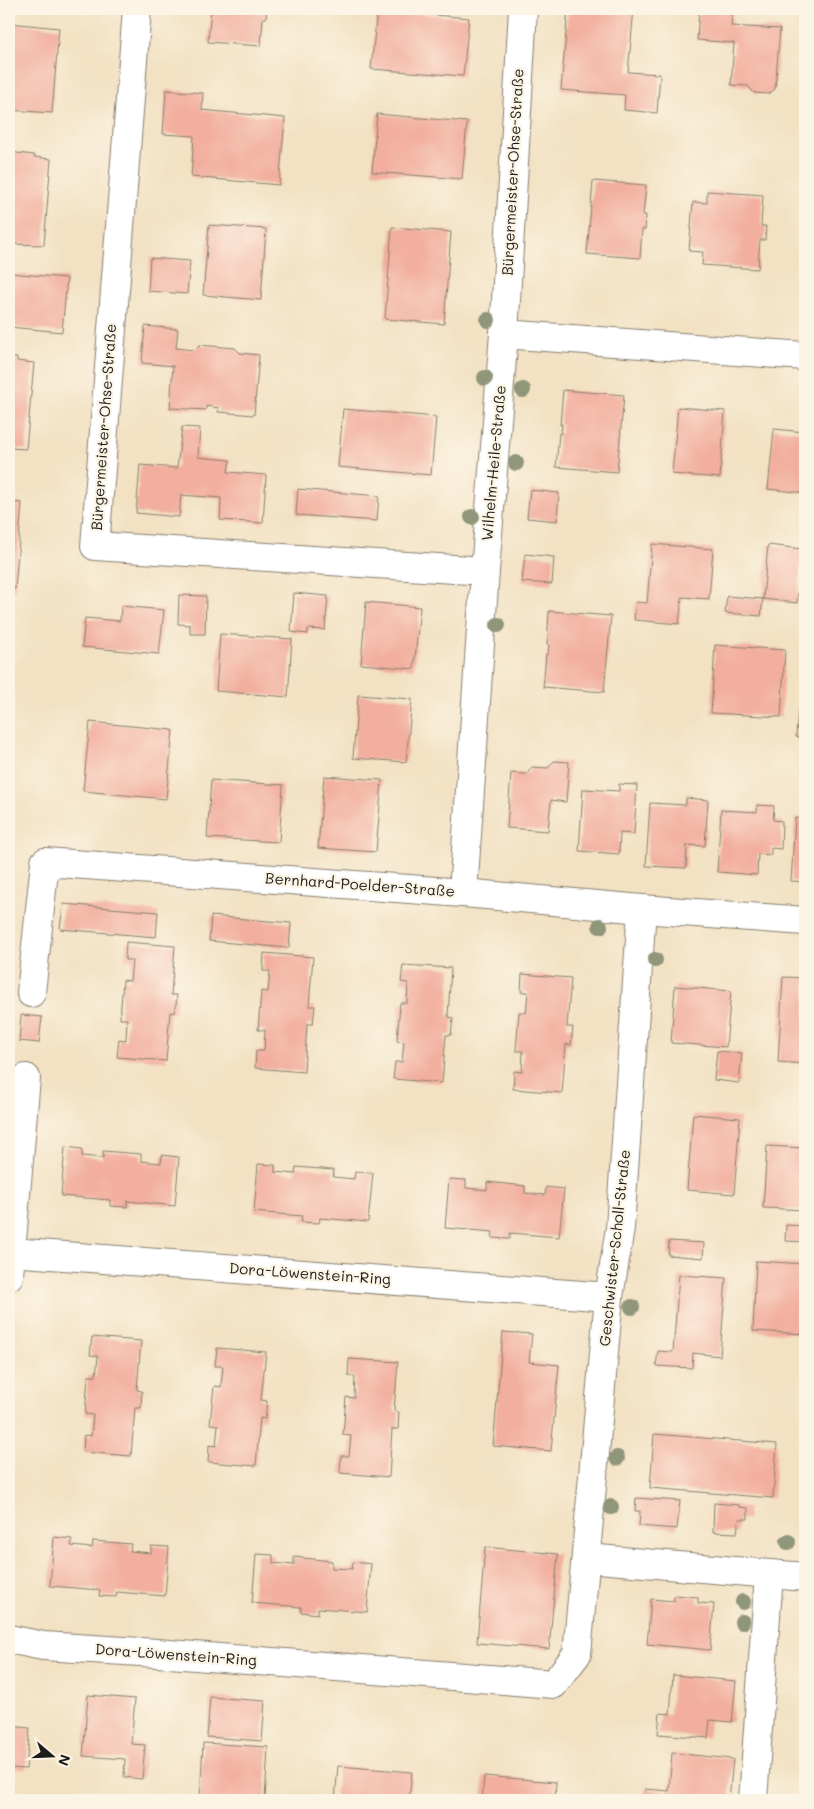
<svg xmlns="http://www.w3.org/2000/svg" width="814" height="1809" font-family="Mali,sans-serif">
<rect width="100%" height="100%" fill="#fcf5e5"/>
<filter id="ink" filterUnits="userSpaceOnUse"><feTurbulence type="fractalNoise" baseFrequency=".02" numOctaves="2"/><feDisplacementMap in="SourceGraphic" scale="10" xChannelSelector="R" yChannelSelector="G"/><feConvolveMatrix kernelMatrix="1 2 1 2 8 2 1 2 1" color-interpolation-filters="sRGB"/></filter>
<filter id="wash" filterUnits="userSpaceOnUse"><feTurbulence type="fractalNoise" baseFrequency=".0096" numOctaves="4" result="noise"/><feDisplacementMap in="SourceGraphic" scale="20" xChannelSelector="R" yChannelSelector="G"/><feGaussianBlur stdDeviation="1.12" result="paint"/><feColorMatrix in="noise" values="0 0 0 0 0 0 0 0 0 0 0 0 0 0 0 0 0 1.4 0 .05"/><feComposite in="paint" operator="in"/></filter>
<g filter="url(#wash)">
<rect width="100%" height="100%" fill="#f2e1c2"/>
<g id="blocks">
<g fill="#f2ae9e">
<polygon points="79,9 106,9 106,12 79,10"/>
<polygon points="211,9 267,9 266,18 263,18 261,46 208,42"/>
<polygon points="568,9 634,9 628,72 660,74 657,113 624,110 625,95 561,90"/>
<polygon points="699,9 733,9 731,26 780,29 775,89 769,94 754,93 748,86 731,85 734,43 697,40"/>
<polygon points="377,10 469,18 463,76 371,69"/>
<polygon points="9,23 59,28 52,113 9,110"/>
<polygon points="166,90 203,93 202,110 285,118 279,185 191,177 194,136 163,134"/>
<polygon points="377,114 467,122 462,179 372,172"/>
<polygon points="9,152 34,155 34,157 51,159 44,245 9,244"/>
<polygon points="593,181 646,185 643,215 646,215 645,230 642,229 640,258 587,254"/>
<polygon points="707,191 763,195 761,226 766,226 765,240 760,240 758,269 702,265 703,252 689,251 693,202 707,203"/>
<polygon points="209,225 266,229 261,300 203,295"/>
<polygon points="392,227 451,232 444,324 385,319"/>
<polygon points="150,258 190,261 187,294 148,291"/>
<polygon points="9,273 67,278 62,332 9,327"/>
<polygon points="145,326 178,329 176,348 194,350 199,345 235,348 240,353 259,355 254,415 218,412 219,408 206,406 206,410 170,408 173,366 142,363"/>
<polygon points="9,357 17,358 17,361 34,363 26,449 9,448"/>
<polygon points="563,390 624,395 617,472 556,467 559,433 561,434 562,424 560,425"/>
<polygon points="678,407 725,411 720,478 672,474"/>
<polygon points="343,409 436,417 431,475 338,467"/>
<polygon points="182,427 200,428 198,457 230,460 228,472 266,475 263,523 220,520 221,498 181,495 179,517 136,513 140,465 177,468"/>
<polygon points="774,429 805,432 805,493 768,489"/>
<polygon points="298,489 379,496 377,521 296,515"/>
<polygon points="530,490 559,493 557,521 527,518"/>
<polygon points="9,502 22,503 15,589 9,589"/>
<polygon points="652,544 713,549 709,599 682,597 679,624 634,620 636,602 647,603"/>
<polygon points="768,545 802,549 797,603 763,599"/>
<polygon points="525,554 554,557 552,584 522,582"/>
<polygon points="294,593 328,596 325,630 308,629 308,634 291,632"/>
<polygon points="179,595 206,596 205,634 190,634 190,625 178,624"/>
<polygon points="727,596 763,599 761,616 725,613"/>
<polygon points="366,602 420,607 414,669 361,664"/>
<polygon points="121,606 164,610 159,654 82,647 85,618 120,621"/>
<polygon points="549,611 611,616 604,692 543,687 546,654 548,654 549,645 547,644"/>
<polygon points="220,634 292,639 288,697 216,691"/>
<polygon points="715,645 785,650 781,717 711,713"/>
<polygon points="358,695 412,699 406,762 353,758"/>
<polygon points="798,710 805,711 805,738 796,737"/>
<polygon points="90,722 173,730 166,799 83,791"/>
<polygon points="554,761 569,762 566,802 551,800 548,831 507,828 511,773 527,774 532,767 548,768"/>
<polygon points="324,776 382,780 376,852 318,848"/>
<polygon points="211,780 283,785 279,842 207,838"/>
<polygon points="619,784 637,785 634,834 620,833 619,854 579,851 583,789 619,791"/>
<polygon points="686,798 708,800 705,846 687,845 686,868 646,866 650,803 686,805"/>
<polygon points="757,805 774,806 773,820 782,821 781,849 771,848 771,855 758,854 757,875 717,872 721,810 757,812"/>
<polygon points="795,818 805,819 805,882 791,881"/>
<polygon points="63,904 158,912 156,937 60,929"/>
<polygon points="211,916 291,923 289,948 209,941"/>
<polygon points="126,942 175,946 171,995 177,995 175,1013 170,1012 166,1061 117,1057 119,1039 126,1040 127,1019 120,1019 123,980 130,981 132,960 125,960"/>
<polygon points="264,953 313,957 309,1006 315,1006 313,1024 307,1024 304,1072 255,1068 256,1051 264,1051 265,1030 258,1030 261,991 268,992 270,971 263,971"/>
<polygon points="403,965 451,968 448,1017 453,1018 451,1035 446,1035 442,1083 393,1079 395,1062 402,1062 404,1042 397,1041 400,1003 407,1003 408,983 401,982"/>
<polygon points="522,974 571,978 567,1027 573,1027 571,1045 566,1044 562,1093 513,1089 514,1071 522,1072 523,1051 516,1051 519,1012 526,1013 528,992 521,992"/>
<polygon points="783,977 805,978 805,1064 778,1062"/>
<polygon points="675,986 731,991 726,1047 671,1043"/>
<polygon points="21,1015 42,1017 39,1043 19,1041"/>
<polygon points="9,1049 13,1050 10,1082 9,1082"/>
<polygon points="717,1051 742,1053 739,1083 714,1080"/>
<polygon points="693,1114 740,1118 734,1194 687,1190"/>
<polygon points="767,1146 805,1148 805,1210 763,1208"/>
<polygon points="65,1147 82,1149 82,1156 103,1158 103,1151 141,1154 141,1161 161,1163 162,1155 179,1157 175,1206 127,1201 127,1207 110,1206 110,1200 61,1196"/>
<polygon points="258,1164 275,1165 275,1172 295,1174 296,1167 334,1170 333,1177 354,1179 355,1172 373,1173 368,1222 320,1218 319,1223 301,1222 302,1216 254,1212"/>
<polygon points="449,1179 466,1180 466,1188 487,1190 487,1182 525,1186 525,1193 545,1195 546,1187 564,1189 559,1237 510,1233 510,1239 492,1238 493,1232 445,1228"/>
<polygon points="786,1225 805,1226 805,1242 785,1241"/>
<polygon points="669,1241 704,1243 703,1258 668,1255"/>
<polygon points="756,1261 805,1264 805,1334 753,1331"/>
<polygon points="679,1275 726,1278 720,1356 693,1353 692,1368 656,1366 658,1351 673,1352"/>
<polygon points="503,1332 532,1334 529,1362 559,1365 551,1451 493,1446"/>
<polygon points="92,1337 141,1341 137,1390 142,1391 141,1408 135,1408 131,1456 83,1452 84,1435 91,1436 93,1415 85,1414 88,1376 96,1376 98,1356 90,1355"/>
<polygon points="217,1348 266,1352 261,1400 267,1401 265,1419 260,1418 256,1466 208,1462 209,1445 216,1446 218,1425 210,1424 214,1386 221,1387 223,1366 215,1366"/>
<polygon points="349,1359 398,1362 394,1411 399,1412 398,1429 392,1429 389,1477 340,1473 341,1456 349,1456 351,1436 343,1435 346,1397 354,1398 355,1377 348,1376"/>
<polygon points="654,1434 777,1444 773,1498 650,1488"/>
<polygon points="636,1498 680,1501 677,1529 639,1526 640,1511 635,1511"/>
<polygon points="714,1503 739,1505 739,1507 748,1508 748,1519 739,1519 737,1533 713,1532"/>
<polygon points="54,1537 72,1539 71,1546 92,1548 93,1541 131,1544 130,1551 151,1553 151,1546 169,1547 165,1596 117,1592 116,1597 99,1596 100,1590 50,1586"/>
<polygon points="485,1547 558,1554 549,1649 477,1643"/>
<polygon points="256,1554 273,1555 273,1563 294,1565 294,1557 332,1561 332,1568 352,1569 353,1562 371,1564 367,1612 318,1608 318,1614 301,1612 301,1607 252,1603"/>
<polygon points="674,1595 698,1597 698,1603 714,1604 710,1650 647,1644 651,1599 674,1601"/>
<polygon points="673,1675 736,1681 732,1722 710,1720 708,1738 658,1734 660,1713 670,1714"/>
<polygon points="88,1695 135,1699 131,1744 145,1745 142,1779 124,1777 125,1759 83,1756"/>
<polygon points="210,1697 265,1701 262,1741 207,1737"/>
<polygon points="9,1726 30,1728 26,1769 9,1768"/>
<polygon points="203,1743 268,1747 265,1800 200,1800"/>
<polygon points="672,1753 733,1759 729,1800 644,1800 645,1789 669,1791"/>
<polygon points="338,1766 412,1772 409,1800 335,1800"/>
<polygon points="484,1776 556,1782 555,1800 482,1800"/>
<polygon points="9,1786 13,1786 12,1798 23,1799 23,1800 9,1800"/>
<polygon points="88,1797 114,1799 114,1800 88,1800"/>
</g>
</g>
</g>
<g filter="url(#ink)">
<use href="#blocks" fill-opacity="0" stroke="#877e6f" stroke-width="1"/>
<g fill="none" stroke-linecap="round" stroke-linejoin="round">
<defs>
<g id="minor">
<polyline points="137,9 95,546 485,571"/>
<polyline points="504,334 523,9"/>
<polyline points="463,893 485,571 504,334 805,356"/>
<polyline points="31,993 45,862 463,893 642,909 805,921"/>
<polyline points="11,1252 26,1078"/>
<polyline points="9,1276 11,1252 609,1297"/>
<polyline points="587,1558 805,1577"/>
<polyline points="9,1639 43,1646 157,1653 554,1684 577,1654 609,1297 620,1228 642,909"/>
<polyline points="753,1800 769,1574"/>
</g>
</defs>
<use href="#minor" stroke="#877e6f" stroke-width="30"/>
<use href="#minor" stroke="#fff" stroke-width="28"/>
</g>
<g fill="#90967a">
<circle cx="488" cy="320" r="8"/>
<circle cx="485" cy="378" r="8"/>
<circle cx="523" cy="390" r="8"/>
<circle cx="516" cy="463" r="8"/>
<circle cx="472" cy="517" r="8"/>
<circle cx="498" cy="625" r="8"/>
<circle cx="600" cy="926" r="8"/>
<circle cx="655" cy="960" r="8"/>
<circle cx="632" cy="1307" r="8"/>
<circle cx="617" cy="1458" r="8"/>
<circle cx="611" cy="1507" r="8"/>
<circle cx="788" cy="1542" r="8"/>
<circle cx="743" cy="1602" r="8"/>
<circle cx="742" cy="1622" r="8"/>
</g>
</g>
<g text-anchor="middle" stroke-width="4.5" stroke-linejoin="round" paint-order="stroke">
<g font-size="15" fill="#1c1c1c" stroke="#fcf5e5">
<text transform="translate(513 172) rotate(-87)" y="5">Bürgermeister-Ohse-Straße</text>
<text transform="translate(104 427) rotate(-86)" y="5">Bürgermeister-Ohse-Straße</text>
<text transform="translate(494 463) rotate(-85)" y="5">Wilhelm-Heile-Straße</text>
<text transform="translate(360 885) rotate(4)" y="5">Bernhard-Poelder-Straße</text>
<text transform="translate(615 1248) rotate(-84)" y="5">Geschwister-Scholl-Straße</text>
<text transform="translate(310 1274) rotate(4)" y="5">Dora-Löwenstein-Ring</text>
<text transform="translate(176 1655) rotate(4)" y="5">Dora-Löwenstein-Ring</text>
</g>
</g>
<rect width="814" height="1809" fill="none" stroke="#fcf5e5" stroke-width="30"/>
<g transform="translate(52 1756) rotate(109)" stroke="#fcf5e5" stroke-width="4" paint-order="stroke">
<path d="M0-4L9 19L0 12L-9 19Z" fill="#1c1c1c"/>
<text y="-8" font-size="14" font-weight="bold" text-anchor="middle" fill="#1c1c1c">N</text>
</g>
</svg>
